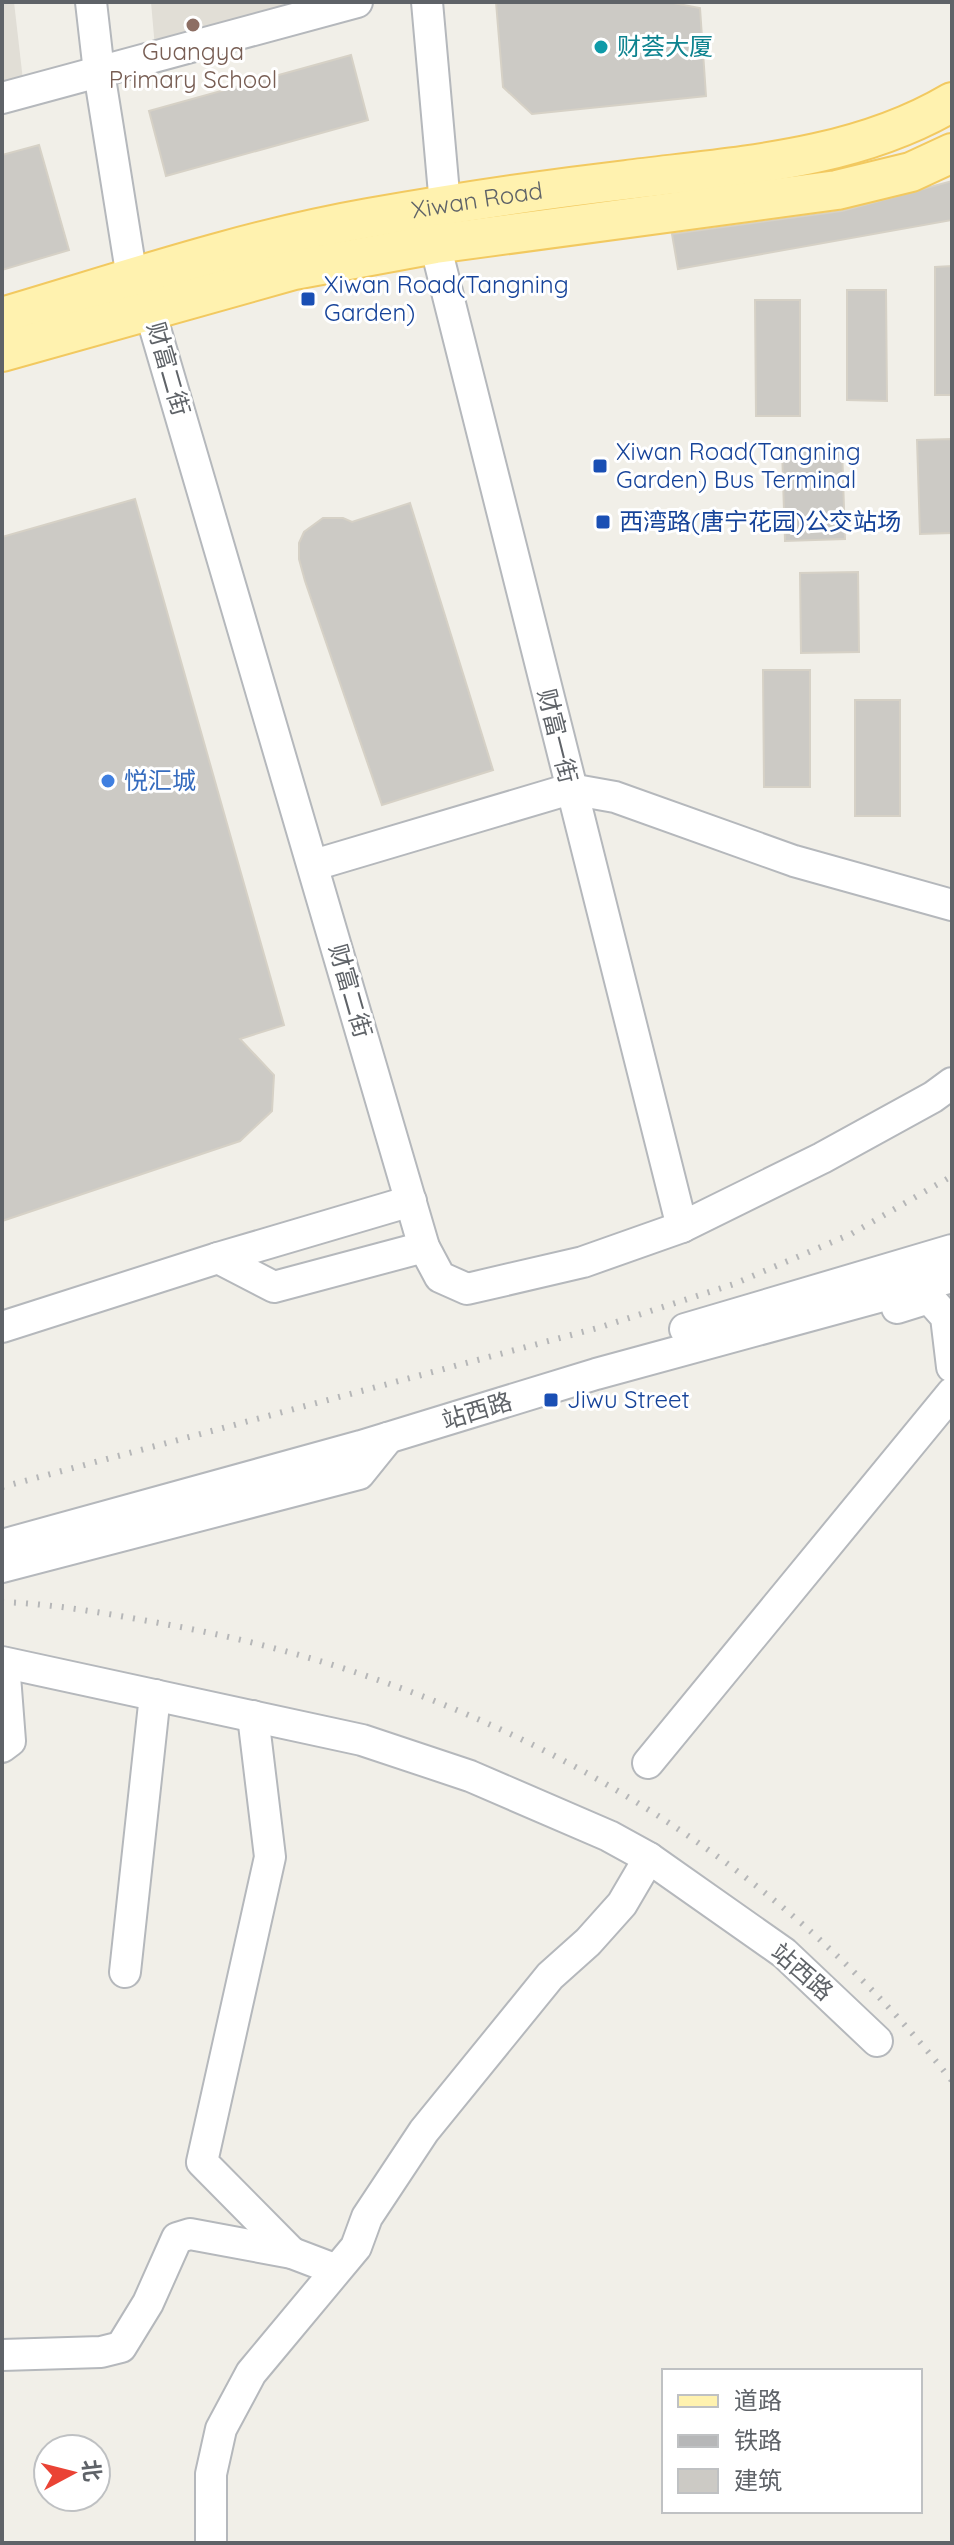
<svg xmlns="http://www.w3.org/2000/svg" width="954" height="2545" font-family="Quicksand,'Noto Sans SC',sans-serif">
<rect width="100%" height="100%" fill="#f1efe8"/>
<g fill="#e1ded6">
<polygon points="2,2 14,2 24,89 2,93"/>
<polygon points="151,2 309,2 155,48"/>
</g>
<g fill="#cccac5" stroke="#d6d1c6" stroke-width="2">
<polygon points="496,2 668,2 700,8 706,96 532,114 503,87"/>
<polygon points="351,55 368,120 166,176 149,111"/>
<polygon points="39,145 69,250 2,270 2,155"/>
<polygon points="952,181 952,220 678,269 672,234 842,211"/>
<polygon points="952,266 952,395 935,395 935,267"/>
<polygon points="847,290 886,290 887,401 847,400"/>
<polygon points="755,300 800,300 800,416 756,416"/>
<polygon points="952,439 952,533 920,534 917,440"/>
<polygon points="842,447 845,539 785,541 782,449"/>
<polygon points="135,499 284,1025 240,1039 274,1075 272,1111 240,1141 2,1221 2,537"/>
<polygon points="410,503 493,770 382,805 305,581 299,559 299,543 304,532 323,518 343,518 352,522"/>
<polygon points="858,572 859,652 801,653 800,573"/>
<polygon points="763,670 810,670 810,787 764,787"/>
<rect x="855" y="700" width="45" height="116"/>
</g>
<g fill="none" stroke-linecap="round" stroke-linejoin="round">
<defs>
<g id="minor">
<polyline points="91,2 99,72 132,278"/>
<polyline points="427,2 445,205"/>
<polyline points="2,98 357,2"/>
<polyline points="435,244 682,1227"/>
<polyline points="149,308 424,1247 440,1277 467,1289 583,1262 682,1227 822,1158 933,1097 952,1083"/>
<polyline points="314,865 570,789 615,797 794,861 952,905"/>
<polyline points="218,1258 411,1201"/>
<polyline points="897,1308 929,1298 946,1317 952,1367"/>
<polyline points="2,1327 218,1258 274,1287 424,1247"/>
<polyline points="685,1329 952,1250"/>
<polyline points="2,1545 361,1446 596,1374 952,1277"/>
<polyline points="2,1567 359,1474 388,1438"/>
<polyline points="2,1662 362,1740 470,1776 609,1836 649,1858 784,1953 877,2041"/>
<polyline points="253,1716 270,1857 202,2162 292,2253"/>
<polyline points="2,1747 10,1741 4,1663"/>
<polyline points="648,1763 952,1393"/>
<polyline points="125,1972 155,1695"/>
<polyline points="2,2355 101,2352 121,2347 148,2303 177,2238 190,2234 292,2253 334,2269"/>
<polyline points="211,2543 211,2474 221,2429 251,2373 356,2247 367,2217 424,2131 550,1976 588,1942 622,1904 649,1858"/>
</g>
<g id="major">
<path id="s1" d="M2 317C124 281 244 240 369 218 454 203 540 190 626 180 737 166 854 160 952 102"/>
<polyline points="2,352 294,270 435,244 837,190 911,172 952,153"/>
</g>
</defs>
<use href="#minor" stroke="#b5b8bc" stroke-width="34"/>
<use href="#major" stroke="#f2c960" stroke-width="42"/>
<use href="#minor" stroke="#fff" stroke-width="30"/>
<use href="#major" stroke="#fff2af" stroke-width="38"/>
<g stroke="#b6b7b8" stroke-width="6" stroke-dasharray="2 10" stroke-linecap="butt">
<polyline points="2,1487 601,1327 734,1284 851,1234 952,1176"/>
<path d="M2 1602C58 1604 115 1615 170 1625 475 1681 758 1836 952 2081"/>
</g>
</g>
<circle fill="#8d6e63" stroke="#fff" stroke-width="3" cx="193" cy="25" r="8"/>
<circle fill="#0f9aa8" stroke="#fff" stroke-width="3" cx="601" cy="47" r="8"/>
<g fill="#1a4fb4" stroke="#fff" stroke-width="3">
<rect x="300" y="291" width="16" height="16" rx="4"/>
<rect x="592" y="458" width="16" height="16" rx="4"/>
<rect x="595" y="514" width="16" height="16" rx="4"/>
<rect x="543" y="1392" width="16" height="16" rx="4"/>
</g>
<circle fill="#3f7fe0" stroke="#fff" stroke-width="3" cx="108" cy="781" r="8"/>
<g text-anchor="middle" stroke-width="6" stroke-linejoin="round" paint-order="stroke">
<g font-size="24" fill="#0d838f" stroke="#fff" text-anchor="start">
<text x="617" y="55">财荟大厦</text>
</g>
<g font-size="24" fill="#785e54" stroke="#fff">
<text x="193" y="60">Guangya<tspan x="193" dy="28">Primary School</tspan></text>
</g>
<g font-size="24" fill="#5f6368" stroke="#fff">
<text dy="8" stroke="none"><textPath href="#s1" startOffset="490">Xiwan Road</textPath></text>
<text transform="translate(168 369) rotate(74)" y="8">财富二街</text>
<text transform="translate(557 736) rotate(76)" y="8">财富一街</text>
<text transform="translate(350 991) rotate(74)" y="8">财富二街</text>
<text transform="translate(477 1411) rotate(-17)" y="8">站西路</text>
<text transform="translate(802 1972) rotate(41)" y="8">站西路</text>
</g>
<g font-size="24" fill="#164399" stroke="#fff" text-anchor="start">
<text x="324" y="293">Xiwan Road(Tangning<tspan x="324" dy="28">Garden)</tspan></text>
<text x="616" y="460">Xiwan Road(Tangning<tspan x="616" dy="28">Garden) Bus Terminal</tspan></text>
<text x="619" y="530">西湾路(唐宁花园)公交站场</text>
<text x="567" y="1408">Jiwu Street</text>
</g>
<g font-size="24" fill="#366cbe" stroke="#fff" text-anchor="start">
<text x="124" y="789">悦汇城</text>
</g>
</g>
<rect width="954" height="2545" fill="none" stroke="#5f6368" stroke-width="8"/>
<rect x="662" y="2369" width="260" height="144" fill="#ffffff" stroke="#bfc1c3" stroke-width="2"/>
<rect x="678" y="2395" width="40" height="12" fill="#fff2af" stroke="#bfc1c3" stroke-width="2"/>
<text x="734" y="2409" font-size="24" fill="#5f6368">道路</text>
<rect x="678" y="2435" width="40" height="12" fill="#b6b7b8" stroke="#bfc1c3" stroke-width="2"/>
<text x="734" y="2449" font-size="24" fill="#5f6368">铁路</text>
<rect x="678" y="2469" width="40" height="24" fill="#cccac5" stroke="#bfc1c3" stroke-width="2"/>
<text x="734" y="2489" font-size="24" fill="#5f6368">建筑</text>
<g transform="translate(72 2473) rotate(83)"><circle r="38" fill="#ffffff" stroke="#bfc1c3" stroke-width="2"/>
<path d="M0-6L14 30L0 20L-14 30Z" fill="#ea4335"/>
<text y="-12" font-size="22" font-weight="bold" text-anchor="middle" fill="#5f6368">北</text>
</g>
</svg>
